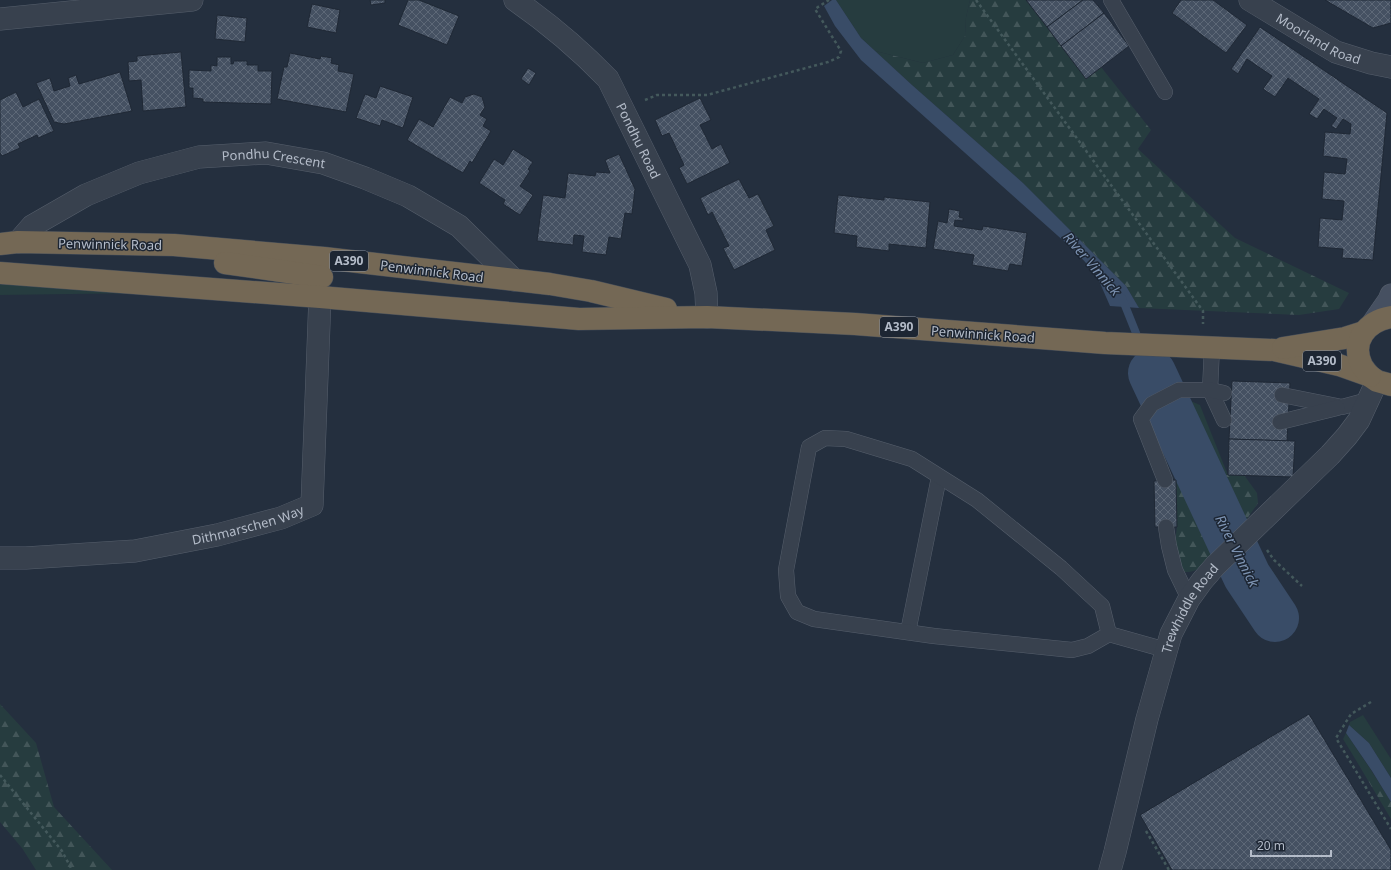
<svg xmlns="http://www.w3.org/2000/svg" width="1391" height="870" font-family="'Noto Sans',sans-serif">
<defs>
<pattern id="forest-firs" width="22" height="20" patternUnits="userSpaceOnUse"><rect width="22" height="20" fill="#263c3f"/><path d="M5 1l3.5 6h-7zM16 11l3.5 6h-7z" fill="#435659"/></pattern>
<pattern id="building-cross-hatch" width="8" height="8" patternUnits="userSpaceOnUse"><rect width="8" height="8" fill="#455162"/><path d="M0 0l8 8M0 8l8-8" fill="none" stroke="#5d6877"/></pattern>
</defs>
<rect width="100%" height="100%" fill="#242f3e"/>
<g fill="#263c3f">
<polygon points="836,0 970,0 966,18 965,36 953,55 923,63 875,51 861,38"/>
<polygon points="0,284 146,293 0,295"/>
<polygon points="1184,398 1200,405 1228,475 1205,476 1171,405"/>
<polygon points="1165,408 1193,477 1176,480 1154,414"/>
<polygon points="1257,553 1274,573 1293,606 1280,614 1248,561"/>
<polygon points="1363,715 1391,759 1391,778 1369,743 1349,725 1350,722"/>
<polygon points="1346,733 1369,767 1360,767 1343,739"/>
</g>
<g fill="url(#forest-firs)">
<polygon points="970,0 1026,0 1086,78 1101,67 1151,130 1138,149 1235,238 1349,293 1339,309 1299,315 1139,308 1126,286 1023,183 912,85 875,51 923,63 953,55 965,36 966,18"/>
<polygon points="1228,475 1244,475 1257,493 1258,503 1235,536 1205,476"/>
<path d="M1193 477 1222 547C1211 558 1201 573 1184 572L1174 549 1177 527 1176 480Z"/>
<polygon points="0,704 36,743 54,807 112,870 36,870 22,848 0,822"/>
<polygon points="1360,767 1369,767 1391,802 1391,819"/>
</g>
<g fill="#394c67">
<polygon points="832,0 836,0 861,38 912,85 1023,183 1126,286 1139,308 1110,306 1096,274 1076,252 861,60 835,26 824,6"/>
<polygon points="1171,405 1235,536 1222,547 1187,467 1165,408"/>
<polygon points="1248,561 1280,614 1267,623 1237,579 1235,573"/>
<polygon points="1349,725 1369,743 1391,778 1391,802 1372,771 1346,733"/>
</g>
<g fill="none" stroke-linecap="round" stroke-linejoin="round">
<polyline stroke="#394c67" stroke-width="8" points="1122,298 1152,373"/>
<polyline stroke="#394c67" stroke-width="48" points="1152,373 1247,576 1275,618"/>
</g>
<g fill="url(#building-cross-hatch)" stroke="#1f2835">
<polygon points="370,0 385,0 385,3 371,5"/>
<polygon points="408,0 419,0 459,16 447,45 398,25"/>
<polygon points="1026,0 1083,0 1047,27"/>
<polygon points="1083,0 1093,0 1104,13 1061,46 1047,27"/>
<polygon points="1181,0 1213,0 1247,25 1226,53 1172,13"/>
<polygon points="1325,0 1391,0 1391,23 1373,28"/>
<polygon points="312,4 340,10 336,33 307,27"/>
<polygon points="1104,13 1129,46 1086,79 1061,46"/>
<polygon points="217,15 247,18 245,42 215,39"/>
<polygon points="1260,27 1387,113 1373,260 1342,258 1343,249 1318,247 1320,218 1342,220 1344,201 1322,199 1324,172 1345,174 1347,159 1323,156 1325,132 1350,134 1351,124 1343,119 1336,129 1331,126 1337,118 1324,109 1317,119 1309,114 1319,99 1288,78 1275,97 1263,89 1272,76 1247,59 1238,74 1231,69"/>
<polygon points="181,52 186,107 143,111 141,80 129,81 128,62 137,61 137,56"/>
<polygon points="290,53 320,59 321,56 332,58 331,63 339,65 338,71 354,74 346,112 277,99 284,67 287,67"/>
<polygon points="217,57 231,57 231,64 233,64 234,61 247,61 247,65 258,65 258,71 272,71 271,104 203,102 203,99 193,98 193,88 189,88 189,70 211,71 211,65 217,66"/>
<polygon points="528,68 536,73 529,85 521,79"/>
<polygon points="120,72 132,111 64,124 54,122 36,83 50,78 54,91 70,86 68,78 76,75 79,84"/>
<polygon points="380,86 413,97 403,128 382,120 380,126 356,118 365,94 376,98"/>
<polygon points="16,92 23,107 39,99 54,131 38,138 37,135 18,144 20,148 2,156 0,153 0,100"/>
<polygon points="474,94 482,97 485,107 480,115 487,119 483,126 491,131 472,163 470,161 463,173 407,140 419,119 433,127 450,97 462,103 465,97"/>
<polygon points="700,98 711,120 700,125 712,149 721,144 730,163 687,184 679,168 684,165 669,133 662,136 655,120"/>
<polygon points="513,149 533,162 528,169 530,171 520,186 533,195 520,215 503,204 505,200 479,183 494,159 503,165"/>
<polygon points="619,154 635,189 632,214 625,213 621,239 609,237 606,255 582,252 584,236 574,235 573,245 537,241 543,195 565,198 568,173 595,176 596,172 610,173 605,160"/>
<polygon points="739,179 749,198 758,194 774,226 766,230 775,250 734,270 723,248 729,246 712,212 708,215 700,198"/>
<polygon points="838,195 884,200 884,197 930,202 926,248 889,244 889,251 856,247 857,236 834,233"/>
<polygon points="949,209 960,211 959,217 963,218 963,221 955,220 954,226 982,230 983,226 1027,233 1022,266 1010,264 1008,271 972,265 974,255 933,249 938,221 947,223"/>
<polygon points="1232,381 1290,383 1287,441 1229,439"/>
<polygon points="1229,439 1295,441 1293,477 1228,475"/>
<polygon points="1165,480 1176,480 1177,527 1155,527 1154,481"/>
<polygon points="1309,714 1391,850 1391,870 1172,870 1140,815"/>
</g>
<g fill="none" stroke-linecap="round" stroke-linejoin="round">
<defs>
<g id="lane">
<polyline points="1111,0 1165,92"/>
<polyline points="1212,347 1210,390 1224,420"/>
<polyline points="1282,395 1342,407 1368,400"/>
<polyline points="1280,422 1337,408"/>
<polyline points="1165,480 1141,419 1152,404 1179,390 1210,390 1224,393"/>
<polyline points="1166,527 1169,546 1175,570 1189,599"/>
<polyline points="908,632 939,477"/>
<polyline points="1109,634 1102,606 1061,568 977,500 912,459 846,439 825,438 809,447 786,570 788,596 797,612 814,619 934,636 1072,650 1088,646 1109,634 1166,650"/>
</g>
<g id="street">
<path id="s1" d="M515 0C548 23 580 50 608 79L700 265 706 293 707 317"/>
<path id="s2" d="M1250 0 1336 52 1371 63 1391 67"/>
<polyline points="0,19 192,0"/>
<path id="s3" d="M18 242 32 226 86 195 139 173 199 157 266 153 323 163 365 178 408 196 459 226 514 280"/>
<path id="s4" d="M0 558H26L135 551 217 535 281 518 312 505 320 297"/>
<path id="s5" d="M1110 870 1115 852 1147 719 1171 634 1189 599 1202 581 1215 566 1330 455 1347 436 1359 420 1377 381"/>
</g>
<polyline id="secondary" points="1373,323 1389,300 1391,295"/>
<g id="highway">
<polyline points="0,244 18,242 174,245 324,258 550,284 591,291 666,309"/>
<polyline points="225,263 322,277"/>
<polyline points="0,273 320,297 579,319 707,317 855,324 1105,343 1274,350 1339,365 1370,376 1377,381 1391,385"/>
<polyline points="1283,348 1345,338 1364,332"/>
<path d="M1370 376C1367 373 1364 369 1362 366 1350 341 1367 321 1391 317"/>
</g>
</defs>
<use href="#lane" stroke="#565f6c" stroke-width="16"/>
<use href="#street" stroke="#565f6c" stroke-width="23"/>
<use href="#secondary" stroke="#565f6c" stroke-width="23"/>
<use href="#highway" stroke="#434c59" stroke-width="23"/>
<g stroke="#44595c" stroke-width="2.5" stroke-dasharray="3 3" stroke-linecap="butt">
<polyline points="976,0 1203,311 1203,324"/>
<polyline points="645,100 657,95 707,95 828,62 839,57 841,51 815,9 829,0"/>
<polyline points="1267,550 1274,560 1302,586"/>
<polyline points="1371,702 1351,714 1336,738 1391,829"/>
<polyline points="0,775 62,851 72,870"/>
<polyline points="1146,831 1169,870"/>
</g>
<use href="#lane" stroke="#38414e" stroke-width="15"/>
<use href="#street" stroke="#38414e" stroke-width="22"/>
<use href="#secondary" stroke="#465061" stroke-width="22"/>
<use href="#highway" stroke="#746855" stroke-width="22"/>
</g>
<g text-anchor="middle" stroke-width="3" stroke-linejoin="round" paint-order="stroke">
<g fill="#1d2633" stroke="#878f9c" stroke-width="1">
<rect x="330" y="251" width="38" height="20" rx="3"/>
<rect x="880" y="317" width="38" height="20" rx="3"/>
<rect x="1303" y="351" width="38" height="20" rx="3"/>
</g>
<g font-size="12" font-weight="bold" fill="#b4bcc9">
<text x="349" y="265">A390</text>
<text x="899" y="331">A390</text>
<text x="1322" y="365">A390</text>
</g>
<g font-size="13" fill="#b4bcc9" stroke="#1d2633">
<text dy="5" stroke="none"><textPath href="#s2" startOffset="79">Moorland Road</textPath></text>
<text dy="5" stroke="none"><textPath href="#s1" startOffset="191">Pondhu Road</textPath></text>
<text dy="5" stroke="none"><textPath href="#s3" startOffset="278">Pondhu Crescent</textPath></text>
<text transform="translate(110 244) rotate(1)" y="5">Penwinnick Road</text>
<text transform="translate(432 271) rotate(7)" y="5">Penwinnick Road</text>
<text transform="translate(983 334) rotate(4)" y="5">Penwinnick Road</text>
<text dy="5" stroke="none"><textPath href="#s4" startOffset="251">Dithmarschen Way</textPath></text>
<text dy="5" stroke="none"><textPath href="#s5" startOffset="275">Trewhiddle Road</textPath></text>
</g>
<g font-size="14" font-style="italic" fill="#7c92b1" stroke="#1d2633">
<text transform="translate(1092 264) rotate(49)" y="5">River Vinnick</text>
<text transform="translate(1237 551) rotate(63)" y="5">River Vinnick</text>
</g>
</g>
<path d="M1251 850v6h80v-6" fill="none" stroke="#b4bcc9" stroke-width="2"/>
<text x="1257" y="850" font-size="12" fill="#b4bcc9" stroke="#1d2633" stroke-width="3" paint-order="stroke">20 m</text>
</svg>
